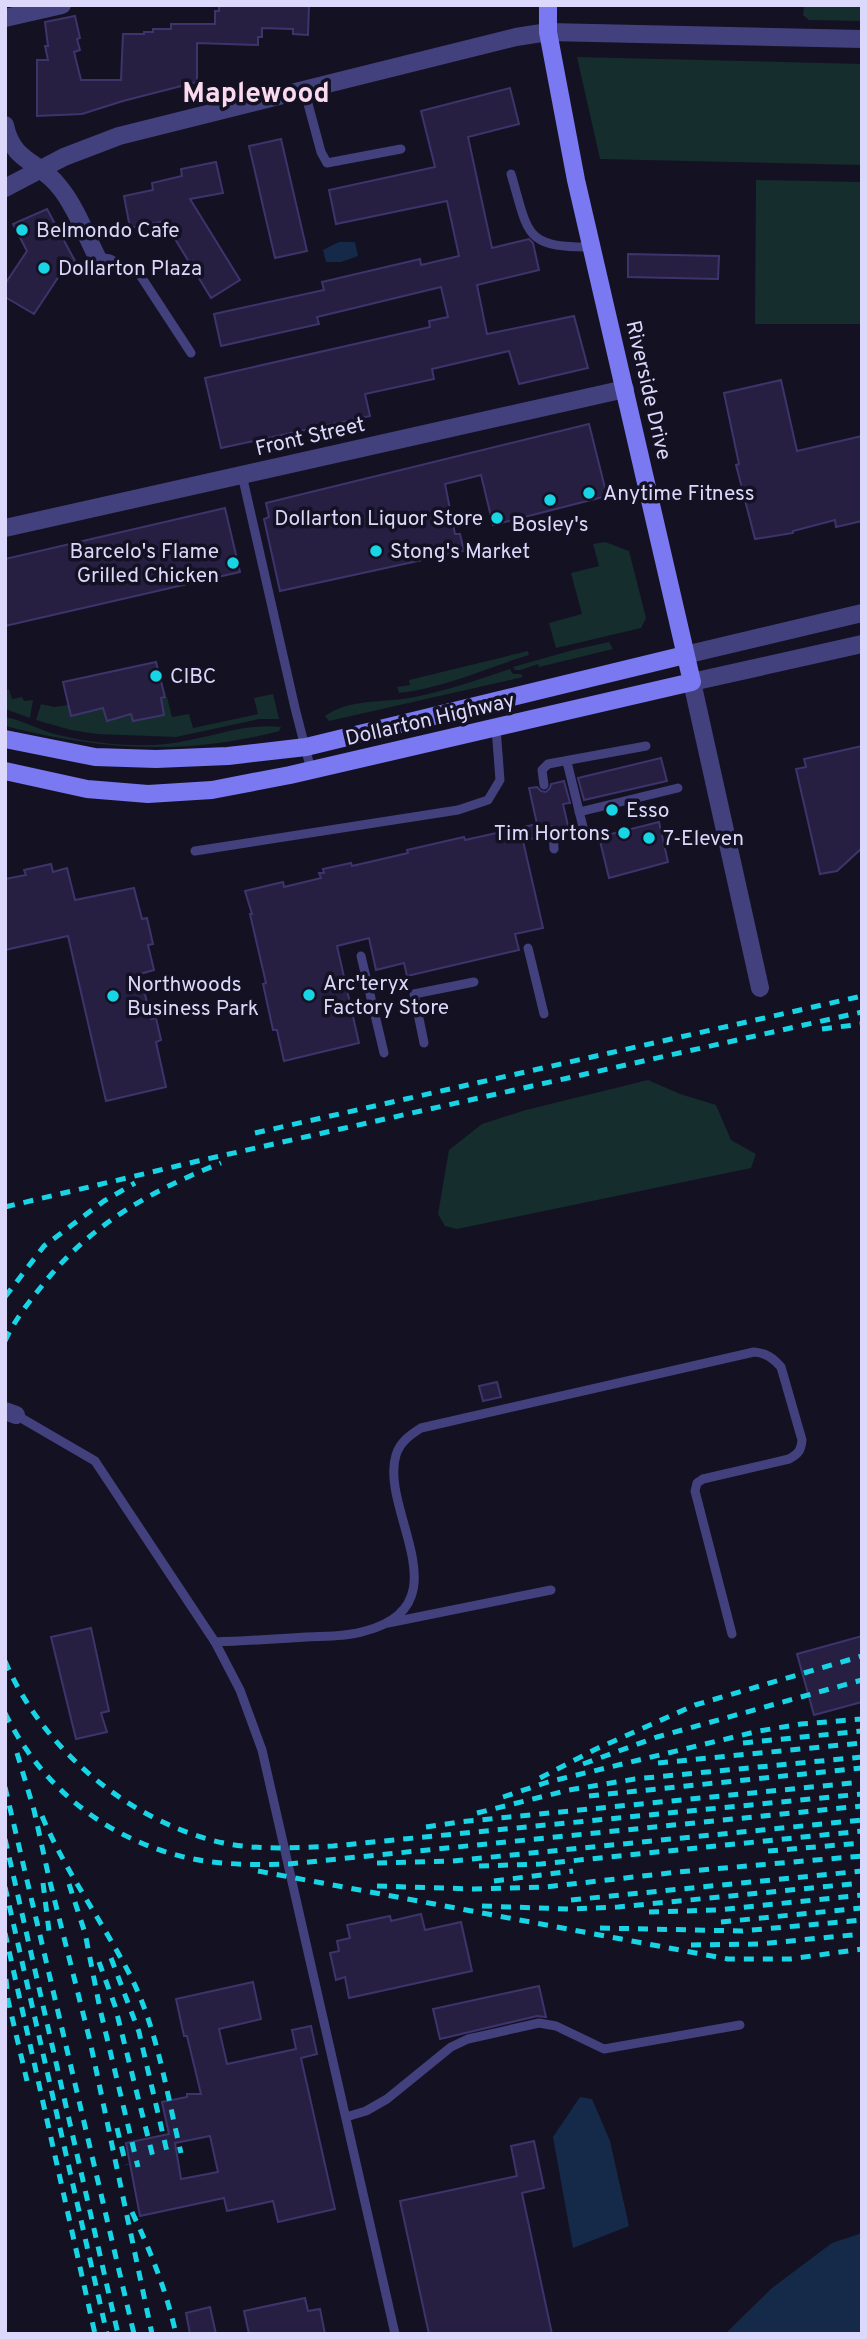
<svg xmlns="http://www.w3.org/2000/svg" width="867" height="2339" font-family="Overpass,sans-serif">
<rect width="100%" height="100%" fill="#141123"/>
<g fill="#152d2c">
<polygon points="804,5 862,5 862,21 809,20 803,15"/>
<polygon points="577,57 862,64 862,165 600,159"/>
<polygon points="756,180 862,182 862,324 755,324"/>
<polygon points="605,542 629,551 646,618 641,628 556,648 549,623 582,614 571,573 599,566 593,544"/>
<polygon points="609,642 613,649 539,667 538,664 520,670 515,670 513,667 573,650"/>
<path d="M528 651 529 655C486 668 444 688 399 693L397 687 410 685 409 680Z"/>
<path d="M510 669 513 674H521L523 677 329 721 325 716C350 698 386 703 415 697 448 690 478 680 510 669Z"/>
<polygon points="9,689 12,699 22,697 24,701 33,700 30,718 5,709 5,690"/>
<polygon points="273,694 279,719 259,719 176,737 97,734 71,730 36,720 41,704 54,707 68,705 71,716 103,708 107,721 131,714 133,721 163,715 161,698 167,697 172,717 189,714 193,728 258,714 254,698"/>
<path d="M5 717C21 720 36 728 51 733 83 742 120 746 153 745 196 744 239 722 281 727L279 731C184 756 99 750 5 726Z"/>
<polygon points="648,1080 680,1094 716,1105 731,1140 756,1154 751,1168 457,1229 445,1226 438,1214 449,1150 482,1124 526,1110"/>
</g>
<g fill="#152a49">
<polygon points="339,242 355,242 358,256 341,262 326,262 323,250"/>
<polygon points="580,2097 592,2099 610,2141 629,2226 573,2248 553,2137"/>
<polygon points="862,2233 862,2334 725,2334 772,2288 832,2243"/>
</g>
<g fill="#261f42" stroke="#3e346c" stroke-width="2" fill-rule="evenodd">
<polygon points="219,5 309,5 308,35 293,34 293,29 262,28 262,37 258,37 258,45 197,43 197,82 123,101 82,114 37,116 37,60 48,60 45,46 48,46 45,22 75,16 80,38 77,39 80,50 74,52 81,80 121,80 123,34 144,34 144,32 153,32 153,29 171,29 171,24 215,24 215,11 219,11"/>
<polygon points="510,88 519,124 468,137 492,248 529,239 533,243 539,270 477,285 487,334 574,316 588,368 519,384 509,351 432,369 434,379 365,394 370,416 221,448 205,378 430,327 429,321 448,317 441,287 317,317 319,324 221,346 214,314 324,290 322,282 420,259 421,265 459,256 447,201 336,224 329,190 435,167 421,111"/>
<polygon points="281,139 307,251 275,258 249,146"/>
<polygon points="216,162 223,193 190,199 240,280 211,298 164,221 130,228 124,196 153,190 152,183 182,176 181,169"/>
<polygon points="47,209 75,261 65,267 34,314 5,297 5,284 27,251 13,224"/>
<polygon points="628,254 719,256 718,279 628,277"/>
<polygon points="781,380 797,451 862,436 862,521 836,527 835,520 793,531 793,533 755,539 736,465 739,464 724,393"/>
<polygon points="589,424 607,496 493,525 481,475 445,484 455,534 460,534 464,551 280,591 264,519 269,517 266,503"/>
<polygon points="225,508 240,572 5,626 5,559"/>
<polygon points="156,662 165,697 161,698 164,715 133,721 131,714 107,721 103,708 71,716 63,682"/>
<polygon points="862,746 862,848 837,871 820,874 796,769 806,767 804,759"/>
<polygon points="661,758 667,781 584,800 578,778"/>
<polygon points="564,781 570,803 563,804 569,830 560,832 557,827 552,826 547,829 546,835 523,841 543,928 515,934 519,950 407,976 404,963 376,970 369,938 337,946 359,1043 284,1061 277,1030 273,1030 265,993 263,984 266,983 250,914 252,914 245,891 283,882 284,887 321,878 319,873 324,873 323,869 351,863 352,866 408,853 407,850 464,837 465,840 537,824 529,788 537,787 541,791 546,792 550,788 551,784"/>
<polygon points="659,822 668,862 609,878 599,837"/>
<polygon points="51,864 53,872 67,868 75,900 134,888 142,919 147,918 153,944 148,945 154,970 140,974 151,1019 156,1018 161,1040 156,1042 166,1087 106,1101 68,936 5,950 5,879 26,875 24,870"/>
<polygon points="497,1382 501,1397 483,1401 479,1386"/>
<polygon points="91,1628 109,1711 101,1713 107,1732 76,1739 51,1637"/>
<polygon points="862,1636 862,1702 814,1715 797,1654"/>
<polygon points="421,1914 425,1930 461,1922 472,1971 349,1998 345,1977 336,1980 330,1953 339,1951 337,1941 350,1938 347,1925 390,1916 391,1921"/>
<path d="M253 1982 261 2019 219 2029 227 2064 296 2049 292 2030 311 2026 317 2054 301 2058 335 2209 278 2222 273 2201 227 2211 224 2198 140 2216 126 2143 169 2134 162 2102 187 2097V2094H201L187 2036H184L176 1999ZM210 2136 218 2172 181 2179 175 2143Z"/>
<polygon points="539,1986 546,2017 537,2016 440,2039 433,2009"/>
<polygon points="534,2141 544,2188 522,2193 552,2334 429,2334 400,2201 517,2176 511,2146"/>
<polygon points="305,2298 308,2311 320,2309 325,2334 249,2334 244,2311"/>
<polygon points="210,2307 216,2334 190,2334 186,2313"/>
</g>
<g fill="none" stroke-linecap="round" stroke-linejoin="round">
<g stroke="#42417e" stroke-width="9">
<polyline points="304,89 321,152 327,163 401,149"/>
<path d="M511 174C529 234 523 248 592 247"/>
<polyline points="97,257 110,259 140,275 191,353"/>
<polyline points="242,475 295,708 311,770"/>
<polyline points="567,762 583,827"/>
<polyline points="544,785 542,770 548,764 646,746"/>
<polyline points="579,812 678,788"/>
<polyline points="553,833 554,849"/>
<polyline points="195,851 458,810 488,800 500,780 496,728"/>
<polyline points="528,948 544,1014"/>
<polyline points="361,956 384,1053"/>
<polyline points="424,1043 414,994 474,982"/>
<polyline points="16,1415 95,1461 215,1642 240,1690 262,1750 395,2334"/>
<polyline points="388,1623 551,1590"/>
<path d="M215 1642C245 1641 276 1639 306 1637 325 1636 346 1637 365 1631 465 1605 379 1510 396 1455 400 1442 410 1435 421 1428L754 1352C766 1353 773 1358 781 1367L802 1440C801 1451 798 1454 789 1459L703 1479 697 1483 695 1491 732 1634"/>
<polyline points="346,2117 366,2111 387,2099 451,2047 468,2039 539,2023 556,2026 604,2049 740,2025"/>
</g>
<g stroke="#42417e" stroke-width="18">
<polyline points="5,18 62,5"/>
<path d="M5 125C13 164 40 160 61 189 76 208 86 235 97 257"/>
<polyline points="5,188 64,157 119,136 516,37 548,32 862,39"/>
<polyline points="5,528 625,389"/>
<polyline points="692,682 760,988"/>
<polyline points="5,1411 16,1415"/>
</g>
<g stroke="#42417e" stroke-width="18">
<polyline points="685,655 862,613"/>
<polyline points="692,682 862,644"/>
</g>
<g stroke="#7a79f1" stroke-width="18">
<polyline points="5,739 95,757 156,759 228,756 306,747 685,655"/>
<polyline points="5,771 87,789 148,794 212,790 290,775 692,682 576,180 548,32 548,5"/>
</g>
<g stroke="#18d5e6" stroke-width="5" stroke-dasharray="10 9" stroke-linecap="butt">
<polyline points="822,1029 862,1024"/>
<polyline points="255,1133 862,996"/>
<polyline points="5,1207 198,1161 862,1012"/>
<polyline points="5,1297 44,1246 104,1201 135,1183"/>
<path d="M5 1341C14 1321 28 1303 41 1287 88 1226 150 1191 221 1163"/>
<path d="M5 1661C41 1746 123 1816 211 1840 251 1851 293 1848 333 1846L862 1794"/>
<path d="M5 1713C42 1789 110 1842 193 1859 224 1865 258 1865 289 1864L862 1806"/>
<polyline points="743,1743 862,1731"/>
<polyline points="17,1753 34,1810 49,1878 90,2041 152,2334"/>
<polyline points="658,1763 862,1743"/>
<polyline points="583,1764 657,1737 862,1680"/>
<polyline points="540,1778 596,1749 695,1705 862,1656"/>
<polyline points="5,1787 134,2334"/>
<polyline points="589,1796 862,1768"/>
<polyline points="503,1797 548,1782 759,1731 801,1724 862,1719"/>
<polyline points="477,1813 569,1790 635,1779 862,1757"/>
<path d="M42 1816C66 1873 103 1922 131 1977 158 2031 167 2095 181 2153"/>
<polyline points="426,1827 459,1822 862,1782"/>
<polyline points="5,1839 118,2334"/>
<polyline points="768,1851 862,1843"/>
<polyline points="377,1863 452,1861 862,1820"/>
<polyline points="479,1866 541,1864 862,1831"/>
<polyline points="258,1871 728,1959 790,1959 862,1949"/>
<polyline points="494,1881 573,1871"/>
<polyline points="43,1883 49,1931"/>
<polyline points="69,1884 85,1933 100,2009 138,2167"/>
<polyline points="377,1886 474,1889 545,1887 678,1872 862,1856"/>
<polyline points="5,1887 107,2334"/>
<polyline points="571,1900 862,1871"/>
<polyline points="482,1906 568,1909 618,1907 862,1883"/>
<polyline points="649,1912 718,1910 862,1895"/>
<polyline points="721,1922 862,1908"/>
<polyline points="600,1928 742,1931 862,1920"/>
<polyline points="5,1933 95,2334"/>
<polyline points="691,1945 759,1944 862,1934"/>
<polyline points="111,1958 139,2032 168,2156"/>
<polyline points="99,1962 115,2006 154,2161"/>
<polyline points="6,1979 8,2000 27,2081"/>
<polyline points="117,2128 126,2165"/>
<path d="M132 2212C151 2252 166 2290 176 2334"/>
</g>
</g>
<g fill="#18d5e6" stroke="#141123" stroke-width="2.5">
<circle cx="22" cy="230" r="7"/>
<circle cx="44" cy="268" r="7"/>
<circle cx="589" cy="493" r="7"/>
<circle cx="550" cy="500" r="7"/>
<circle cx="497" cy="518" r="7"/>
<circle cx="376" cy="551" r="7"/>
<circle cx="233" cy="563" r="7"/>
<circle cx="156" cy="676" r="7"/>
<circle cx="612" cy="810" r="7"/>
<circle cx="624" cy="833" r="7"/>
<circle cx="649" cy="838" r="7"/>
<circle cx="309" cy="995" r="7"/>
<circle cx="113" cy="996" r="7"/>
</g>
<g text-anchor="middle" stroke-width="7" stroke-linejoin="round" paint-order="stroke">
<g font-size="21" fill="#dbd8fb" stroke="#141123" text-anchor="start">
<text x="36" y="237">Belmondo Cafe</text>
<text x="58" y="275">Dollarton Plaza</text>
<text x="603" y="500">Anytime Fitness</text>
<text x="483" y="525" text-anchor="end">Dollarton Liquor Store</text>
<text x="550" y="531" text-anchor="middle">Bosley's</text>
<text x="219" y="558" text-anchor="end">Barcelo's Flame<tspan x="219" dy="24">Grilled Chicken</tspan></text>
<text x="390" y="558">Stong's Market</text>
<text x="170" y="683">CIBC</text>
<text x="626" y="817">Esso</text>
<text x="610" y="840" text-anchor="end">Tim Hortons</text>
<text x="663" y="845">7-Eleven</text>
<text x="323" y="990">Arc'teryx<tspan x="323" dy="24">Factory Store</tspan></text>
<text x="127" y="991">Northwoods<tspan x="127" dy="24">Business Park</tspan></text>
</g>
<g font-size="21" fill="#dbd8fb" stroke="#141123">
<text transform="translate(649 390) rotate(77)" y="7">Riverside Drive</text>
<text transform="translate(310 436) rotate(-13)" y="7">Front Street</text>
<text transform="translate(430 719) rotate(-13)" y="7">Dollarton Highway</text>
</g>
<g font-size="28" font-weight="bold" fill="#fbdaef" stroke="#141123">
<text x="256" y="102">Maplewood</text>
</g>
</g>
<rect width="867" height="2339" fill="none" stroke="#dbd8fb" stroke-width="14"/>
</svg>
